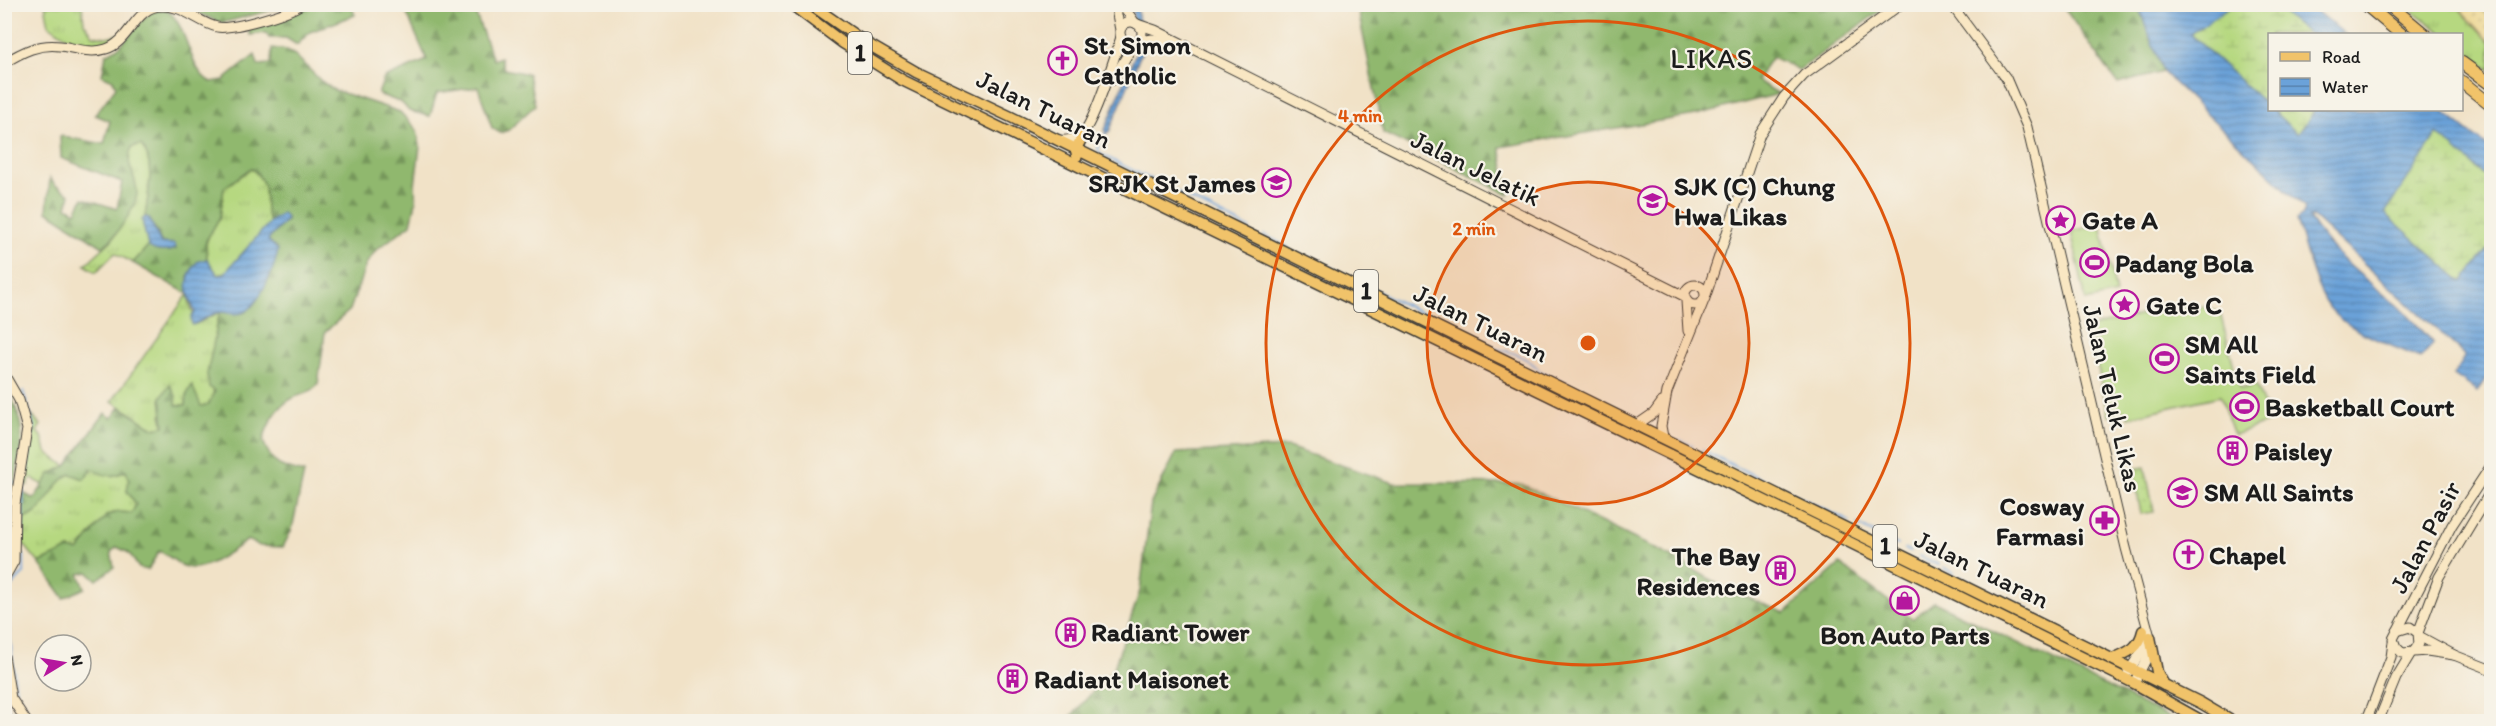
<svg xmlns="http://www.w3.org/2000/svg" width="2496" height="726" font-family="Itim,sans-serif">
<defs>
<pattern id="grass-tufts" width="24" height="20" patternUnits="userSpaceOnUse" patternTransform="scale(1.5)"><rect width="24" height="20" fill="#b6d880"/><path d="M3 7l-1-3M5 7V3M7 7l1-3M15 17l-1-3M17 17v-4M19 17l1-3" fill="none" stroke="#9cb96e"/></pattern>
<pattern id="forest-firs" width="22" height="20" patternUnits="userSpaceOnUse" patternTransform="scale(1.5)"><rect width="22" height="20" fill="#90b86e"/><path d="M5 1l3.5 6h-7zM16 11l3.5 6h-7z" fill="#75955a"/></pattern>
<pattern id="wetland-marsh" width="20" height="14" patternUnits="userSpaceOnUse" patternTransform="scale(1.5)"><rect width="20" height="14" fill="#b6d880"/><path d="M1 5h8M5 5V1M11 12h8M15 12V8" fill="none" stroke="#9cb96e"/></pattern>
<pattern id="sand-dots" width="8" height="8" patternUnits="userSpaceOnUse" patternTransform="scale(1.5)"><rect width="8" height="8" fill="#eeda9e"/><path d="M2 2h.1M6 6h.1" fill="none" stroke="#ccba88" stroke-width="1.8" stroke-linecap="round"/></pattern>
<pattern id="garden-dots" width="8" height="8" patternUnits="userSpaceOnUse" patternTransform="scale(1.5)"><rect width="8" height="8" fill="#b6d880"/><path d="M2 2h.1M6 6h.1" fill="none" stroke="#9cb96e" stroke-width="1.8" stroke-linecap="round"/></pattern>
<pattern id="water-rules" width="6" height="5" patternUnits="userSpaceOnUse" patternTransform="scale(1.5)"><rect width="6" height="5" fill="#6ba2d9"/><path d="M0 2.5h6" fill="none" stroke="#5783af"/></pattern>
</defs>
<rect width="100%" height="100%" fill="#f7f3e8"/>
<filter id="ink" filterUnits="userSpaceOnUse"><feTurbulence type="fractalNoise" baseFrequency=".0167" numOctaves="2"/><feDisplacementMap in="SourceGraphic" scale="12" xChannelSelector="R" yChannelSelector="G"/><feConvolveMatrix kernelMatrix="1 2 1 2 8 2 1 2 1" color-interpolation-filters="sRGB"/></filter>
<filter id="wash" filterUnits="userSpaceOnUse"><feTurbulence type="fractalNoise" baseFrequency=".008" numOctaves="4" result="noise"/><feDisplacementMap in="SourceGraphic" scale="24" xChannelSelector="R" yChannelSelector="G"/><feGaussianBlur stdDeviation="1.35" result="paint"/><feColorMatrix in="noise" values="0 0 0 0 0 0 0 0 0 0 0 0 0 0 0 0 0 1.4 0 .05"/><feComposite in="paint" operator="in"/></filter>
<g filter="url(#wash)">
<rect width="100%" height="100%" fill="#f1e2c7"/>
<g fill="url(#grass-tufts)" stroke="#697a4e" stroke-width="1.5">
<path d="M45 5H82L84 23 93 35 106 37 122 34C92 59 77 44 49 25Z"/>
<polygon points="2405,5 2478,5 2491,19 2491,71 2462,48 2462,34 2444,34"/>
<path d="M141 145C156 161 148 196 145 217L142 220 148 246 133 263 115 253 96 272 85 265 112 240 134 206 131 170 127 159 132 147Z"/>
<path d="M251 168C275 189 259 202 270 222L226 272 218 275 207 259 205 247 211 229 220 217 224 188Z"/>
<path d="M188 294C188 305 195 312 196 324L220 312C209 343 224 377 208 406L201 407 196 396 187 394 186 405H176L161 415 164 426 153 428 112 401Z"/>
<polygon points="32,416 41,425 37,432 42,436 46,452 66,466 50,474 44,485 31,478 28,485 24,484 34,427"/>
<path d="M93 469 126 470 129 479 127 491 136 504 132 513 118 512 107 515 78 551 69 549 39 563 21 541 19 519C42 519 47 492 62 478 69 472 84 471 93 469Z"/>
<polygon points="4,491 12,492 10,557 6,565"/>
</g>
<g fill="url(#forest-firs)" stroke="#566a45" stroke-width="1.5">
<polygon points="181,5 293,5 221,23"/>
<polygon points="311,5 351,5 355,15 310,32 297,45 286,38 269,38 266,33 250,35 249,27 279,19"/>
<polygon points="403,5 453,5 461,16 475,12 493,60 500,57 504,69 528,74 535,105 509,130 500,133 492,128 478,87 437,93 430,116 409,111 402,103 378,94 384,78 427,60"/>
<polygon points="1357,5 1357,4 1888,5 1799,70 1772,57 1756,80 1779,94 1696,115 1500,147 1509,195 1383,133"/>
<polygon points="2062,5 2138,5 2163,72 2118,84"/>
<path d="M167 10C189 26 188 71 211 82L224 80 255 55 258 65 271 64 272 48 287 50 295 55 320 80 334 90 400 112 417 130 420 146 415 185 416 202 411 224 376 250 366 264 350 310 325 332 318 385C311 393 302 394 293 398 277 406 267 425 263 441 273 466 279 467 304 473L292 529 283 547 260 546 248 540C232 550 203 575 183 566 175 562 168 555 159 551L148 570 139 568 129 553 117 547 111 552 114 567 97 580 88 572 79 574 85 588 64 598 39 563 69 549 78 551 107 515 118 512 132 513 136 504 127 491 129 479 126 471C114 477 106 478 93 469L84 479 71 474C50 483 45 519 19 519L21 492 34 499 50 474 66 466 105 413 112 418 120 407 153 428 164 426 161 397 170 385 176 396V405H186L187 394 192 385 201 406 208 405 215 391 209 387 207 374 220 312H246C264 296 270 271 278 250L268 240 287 219 278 216 270 222C259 202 275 189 251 168L224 188 220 217 206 241 207 259 188 277V294L133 263 148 246 158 251H171L174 244 162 243 149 218 145 217C148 196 156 161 141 145L132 147C124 167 136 173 137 192 137 207 115 238 103 247L47 211 50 178 55 185 70 194 67 207 76 212 83 198 117 209 122 182 61 158 60 136 104 144 110 121 95 115 116 87 113 80 102 75 106 54 119 47 151 11Z"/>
<path d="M4 383C29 426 23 446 12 492L5 491Z"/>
<polygon points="1288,447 1394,483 1522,484 1680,561 1722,587 1785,613 1840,564 1912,619 1934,602 2177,721 1067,721 1114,668 1140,591 1151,503 1176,453"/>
</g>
<g fill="url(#wetland-marsh)" stroke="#697a4e" stroke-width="1.5">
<polygon points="2273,4 2309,34 2270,34 2269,108 2190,34 2233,5"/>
<polygon points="2271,110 2315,110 2298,135"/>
<polygon points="2437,134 2491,180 2491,246 2462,282 2384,213"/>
</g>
<polygon fill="url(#sand-dots)" stroke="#857b5d" stroke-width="1.5" points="2456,5 2478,5 2491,19 2491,43"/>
<polygon fill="url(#garden-dots)" stroke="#697a4e" stroke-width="1.5" points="2145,467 2154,512 2141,514 2133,469"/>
<g fill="#b6d880" stroke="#697a4e" stroke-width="1.5">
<polygon points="2101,225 2116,294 2086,301 2071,231"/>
<polygon points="2190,306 2211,308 2220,313 2240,389 2256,385 2270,421 2234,435 2220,396 2128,417 2126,411 2109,415 2088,328 2166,309"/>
</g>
<g fill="url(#water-rules)" stroke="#445f7a" stroke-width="1.5">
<polygon points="1132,5 1137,5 1142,51 1109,132 1106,134 1105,130 1137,50"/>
<path d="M2138 5H2233L2190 34 2298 134 2315 110H2441L2491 149V180L2437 134 2385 213 2462 282 2491 246V372L2477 391 2454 375 2465 355 2313 217 2309 218C2330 253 2365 279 2398 306 2411 317 2422 331 2434 343L2420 358C2392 345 2357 335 2334 313 2315 294 2305 245 2296 220L2303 215 2305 208 2163 72Z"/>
<polygon points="2273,5 2308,5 2345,34 2309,34"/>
<path d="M282 213 287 219 268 240 278 250C276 265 259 305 245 312 236 317 226 310 217 313 208 315 201 322 192 325L191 318 195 312C187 293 182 281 197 262L207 259 218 275H223L270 222Z"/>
<path d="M145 217 149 218 161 243 174 244 176 248C168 253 155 252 148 246L142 220Z"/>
</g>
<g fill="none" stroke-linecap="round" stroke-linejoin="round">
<g stroke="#6ba2d9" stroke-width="2">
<polyline points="1105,134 1098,148 1100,154 1250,229"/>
<polyline points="1264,235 1288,247"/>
<polyline points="1309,257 1353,279"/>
<path d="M1370 288 1497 349C1510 350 1532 360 1540 371L1627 413"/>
<polyline points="4,367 9,371"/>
<polyline points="1680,440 1693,445"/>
<polyline points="1702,450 1767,482"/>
<polyline points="1775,485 1850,522"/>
<polyline points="1857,525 1898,545"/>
<polyline points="23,537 23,490 34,427 23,391"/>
<polyline points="1904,549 1911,552"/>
<polyline points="24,555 24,573 5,593 16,694 35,722"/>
<polyline points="1919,556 1939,565"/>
<polyline points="1944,568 1954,573"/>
<polyline points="4,569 5,491 14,481"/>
<polyline points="1961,576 1970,581"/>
<polyline points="2003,597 2029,610"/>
<polyline points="4,702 17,722"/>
</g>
</g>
</g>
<g filter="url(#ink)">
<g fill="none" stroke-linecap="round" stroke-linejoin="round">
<defs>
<g id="secondary">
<polyline points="1115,4 1120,30"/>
<polyline points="1122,4 1135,23"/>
<polyline points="1951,4 2006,78 2027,127 2126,548 2150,637 2149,654 2134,683"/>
<circle cx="1131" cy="33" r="11"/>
<polyline points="1137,24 1155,30 1684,296"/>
<polyline points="1137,42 1152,39 1169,42"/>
<path d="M4 63C22 52 39 43 60 46 76 48 90 54 106 49 130 42 135 6 162 6 183 5 199 23 217 27 231 30 290 13 301 4"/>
<polyline points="1113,80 1134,43"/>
<path d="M1059 140C1067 141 1075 139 1082 134 1094 123 1115 56 1121 37"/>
<circle cx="1695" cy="295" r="10"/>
<polyline points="1686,301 1688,331"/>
<polyline points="4,374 19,400 27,429 15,504 14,561 4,579"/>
<polyline points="1638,424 1654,413 1662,402"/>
<polyline points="1663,437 1661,426 1667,392 1705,298 1760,134 1784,97 1804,75 1901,4"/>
<polyline points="2397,631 2410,627 2418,633 2419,644 2414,651"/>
<polyline points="2418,633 2439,577 2492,489"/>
<polyline points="2419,636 2454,655 2492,670"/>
<polyline points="2454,655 2427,651 2402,653 2396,647 2393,639 2452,525 2492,464"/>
<polyline points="4,656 11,698 27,722"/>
<polyline points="2128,672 2142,651 2143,633"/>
<polyline points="2366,722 2391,657 2393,642"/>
<polyline points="2378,722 2396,678 2411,653"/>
</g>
<g id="primary">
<polyline points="791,4 843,43 902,80 1833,534 2134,683 2204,722"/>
<polyline points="810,4 866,43 916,72 1011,117 2201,703 2233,722"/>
<polyline points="1077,156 1076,149 1084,133"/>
<polyline points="2150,637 2157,672 2164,685"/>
<path d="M2113 659C2128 652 2139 649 2143 631"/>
</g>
<g id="highway">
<polyline points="2365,4 2401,34"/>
<polyline points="2388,4 2424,34"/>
<polyline points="2462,63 2492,85"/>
<polyline points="2462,82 2492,106"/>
</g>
</defs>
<use href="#secondary" stroke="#3c3a36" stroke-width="11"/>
<use href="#primary" stroke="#3c3a36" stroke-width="13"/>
<use href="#highway" stroke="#3c3a36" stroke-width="14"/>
<use href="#secondary" stroke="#f9e7c3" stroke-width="9"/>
<use href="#primary" stroke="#f1c36a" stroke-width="10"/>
<use href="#highway" stroke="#f1c36a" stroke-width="12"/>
</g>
</g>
<circle cx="1588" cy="343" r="161" fill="#de560d" fill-opacity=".12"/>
<g fill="none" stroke="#de560d" stroke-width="3">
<circle cx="1588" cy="343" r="161"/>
<circle cx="1588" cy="343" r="322"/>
</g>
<defs>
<symbol id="church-ring" viewBox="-11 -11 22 22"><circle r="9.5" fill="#f7f3e8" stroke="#b5179e" stroke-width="1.5"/><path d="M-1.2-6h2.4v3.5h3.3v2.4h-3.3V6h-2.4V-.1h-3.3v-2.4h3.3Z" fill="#b5179e"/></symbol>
<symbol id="school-ring" viewBox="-11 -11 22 22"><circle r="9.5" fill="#f7f3e8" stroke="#b5179e" stroke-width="1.5"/><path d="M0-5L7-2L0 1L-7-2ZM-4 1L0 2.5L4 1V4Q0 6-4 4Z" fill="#b5179e"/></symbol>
<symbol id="sight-ring" viewBox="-11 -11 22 22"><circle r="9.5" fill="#f7f3e8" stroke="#b5179e" stroke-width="1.5"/><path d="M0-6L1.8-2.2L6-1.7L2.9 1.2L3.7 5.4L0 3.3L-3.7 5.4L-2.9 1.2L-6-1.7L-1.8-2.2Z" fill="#b5179e"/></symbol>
<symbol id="stadium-ring" viewBox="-11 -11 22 22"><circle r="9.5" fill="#f7f3e8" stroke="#b5179e" stroke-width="1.5"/><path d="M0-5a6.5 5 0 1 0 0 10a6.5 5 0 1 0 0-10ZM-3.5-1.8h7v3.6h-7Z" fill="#b5179e"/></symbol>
<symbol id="building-ring" viewBox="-11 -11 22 22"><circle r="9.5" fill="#f7f3e8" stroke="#b5179e" stroke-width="1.5"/><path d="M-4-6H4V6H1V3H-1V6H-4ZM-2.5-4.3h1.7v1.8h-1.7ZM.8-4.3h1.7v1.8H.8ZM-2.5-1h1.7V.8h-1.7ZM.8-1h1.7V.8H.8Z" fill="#b5179e"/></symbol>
<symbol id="pharmacy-ring" viewBox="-11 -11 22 22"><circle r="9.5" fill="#f7f3e8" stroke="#b5179e" stroke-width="1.5"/><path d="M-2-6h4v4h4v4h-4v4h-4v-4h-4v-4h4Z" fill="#b5179e"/></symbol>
<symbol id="shop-ring" viewBox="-11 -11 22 22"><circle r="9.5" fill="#f7f3e8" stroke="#b5179e" stroke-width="1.5"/><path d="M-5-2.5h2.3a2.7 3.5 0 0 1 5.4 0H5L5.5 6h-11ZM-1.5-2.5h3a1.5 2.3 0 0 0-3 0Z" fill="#b5179e"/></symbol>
</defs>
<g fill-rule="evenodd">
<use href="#church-ring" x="1046" y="44" width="33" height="33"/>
<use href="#school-ring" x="1260" y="166" width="33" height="33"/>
<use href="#school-ring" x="1636" y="184" width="33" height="33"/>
<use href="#sight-ring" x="2044" y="204" width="33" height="33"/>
<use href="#stadium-ring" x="2078" y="246" width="33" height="33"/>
<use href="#sight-ring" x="2108" y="288" width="33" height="33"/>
<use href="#stadium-ring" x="2148" y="342" width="33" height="33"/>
<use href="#stadium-ring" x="2228" y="390" width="33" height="33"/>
<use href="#building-ring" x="2216" y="434" width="33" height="33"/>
<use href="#school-ring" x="2166" y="476" width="33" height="33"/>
<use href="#pharmacy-ring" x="2088" y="504" width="33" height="33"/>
<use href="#church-ring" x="2172" y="538" width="33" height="33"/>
<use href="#building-ring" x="1764" y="554" width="33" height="33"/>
<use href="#shop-ring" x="1888" y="584" width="33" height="33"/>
<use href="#building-ring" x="1054" y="616" width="33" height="33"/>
<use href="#building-ring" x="996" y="662" width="33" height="33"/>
</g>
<g text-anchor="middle" stroke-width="4.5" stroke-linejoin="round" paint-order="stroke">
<g fill="#f7f3e8" stroke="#5e5c59" stroke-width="1.5">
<rect x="848" y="32" width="24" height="42" rx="4.5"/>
<rect x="1354" y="270" width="24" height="42" rx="4.5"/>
<rect x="1873" y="525" width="24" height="42" rx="4.5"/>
</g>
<g font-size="24" font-weight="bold" fill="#1c1c1c">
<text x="860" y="61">1</text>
<text x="1366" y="299">1</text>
<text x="1885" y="554">1</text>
</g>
<g font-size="26" font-weight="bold" fill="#1c1c1c" stroke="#f7f3e8" text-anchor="start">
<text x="1084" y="54">St. Simon<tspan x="1084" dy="30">Catholic</tspan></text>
<text x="1256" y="192" text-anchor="end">SRJK St James</text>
<text x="1674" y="195">SJK (C) Chung<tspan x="1674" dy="30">Hwa Likas</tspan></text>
<text x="2082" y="229">Gate A</text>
<text x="2115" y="272">Padang Bola</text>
<text x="2146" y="314">Gate C</text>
<text x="2185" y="353">SM All<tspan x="2185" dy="30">Saints Field</tspan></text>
<text x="2265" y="416">Basketball Court</text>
<text x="2254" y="460">Paisley</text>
<text x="2204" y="501">SM All Saints</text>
<text x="2084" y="515" text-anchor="end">Cosway<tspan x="2084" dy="30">Farmasi</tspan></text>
<text x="2209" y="564">Chapel</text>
<text x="1760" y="565" text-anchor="end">The Bay<tspan x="1760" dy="30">Residences</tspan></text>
<text x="1091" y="641">Radiant Tower</text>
<text x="1905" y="644" text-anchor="middle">Bon Auto Parts</text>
<text x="1034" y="688">Radiant Maisonet</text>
</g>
<g font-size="26" fill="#1c1c1c" stroke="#f7f3e8">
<text transform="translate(1044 109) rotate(26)" y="9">Jalan Tuaran</text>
<text transform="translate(1476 168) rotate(26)" y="9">Jalan Jelatik</text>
<text transform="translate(1481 323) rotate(26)" y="9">Jalan Tuaran</text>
<text transform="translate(2113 398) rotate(77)" y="9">Jalan Teluk Likas</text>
<text transform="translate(2425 537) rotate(-62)" y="9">Jalan Pasir</text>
<text transform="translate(1982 569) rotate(26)" y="9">Jalan Tuaran</text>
</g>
<g font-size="28" letter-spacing="1.5" fill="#1c1c1c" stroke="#f7f3e8">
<text x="1712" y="68">LIKAS</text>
</g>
</g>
<circle cx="1588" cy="343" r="9" fill="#de560d" stroke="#f7f3e8" stroke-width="3"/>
<g font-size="18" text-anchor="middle" font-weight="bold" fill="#de560d" stroke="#f7f3e8" stroke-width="4.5" stroke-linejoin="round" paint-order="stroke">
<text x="1360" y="122">4 min</text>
<text x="1474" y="235">2 min</text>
</g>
<rect width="2496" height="726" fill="none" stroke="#f7f3e8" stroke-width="24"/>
<rect x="2268" y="33" width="195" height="78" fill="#f7f3e8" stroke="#9f9d96" stroke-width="1.5"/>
<rect x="2280" y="52" width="30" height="9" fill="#f1c36a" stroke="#9f9d96" stroke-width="1.5"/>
<text x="2322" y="63" font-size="18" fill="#1c1c1c">Road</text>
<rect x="2280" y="78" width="30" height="18" fill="url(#water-rules)" stroke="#9f9d96" stroke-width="1.5"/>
<text x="2322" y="93" font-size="18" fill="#1c1c1c">Water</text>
<g transform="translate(63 663) rotate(79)"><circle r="28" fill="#f7f3e8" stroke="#9f9d96" stroke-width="1.5"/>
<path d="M0-4.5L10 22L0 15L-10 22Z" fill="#b5179e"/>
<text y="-9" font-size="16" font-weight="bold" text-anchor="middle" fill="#1c1c1c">N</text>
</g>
</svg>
